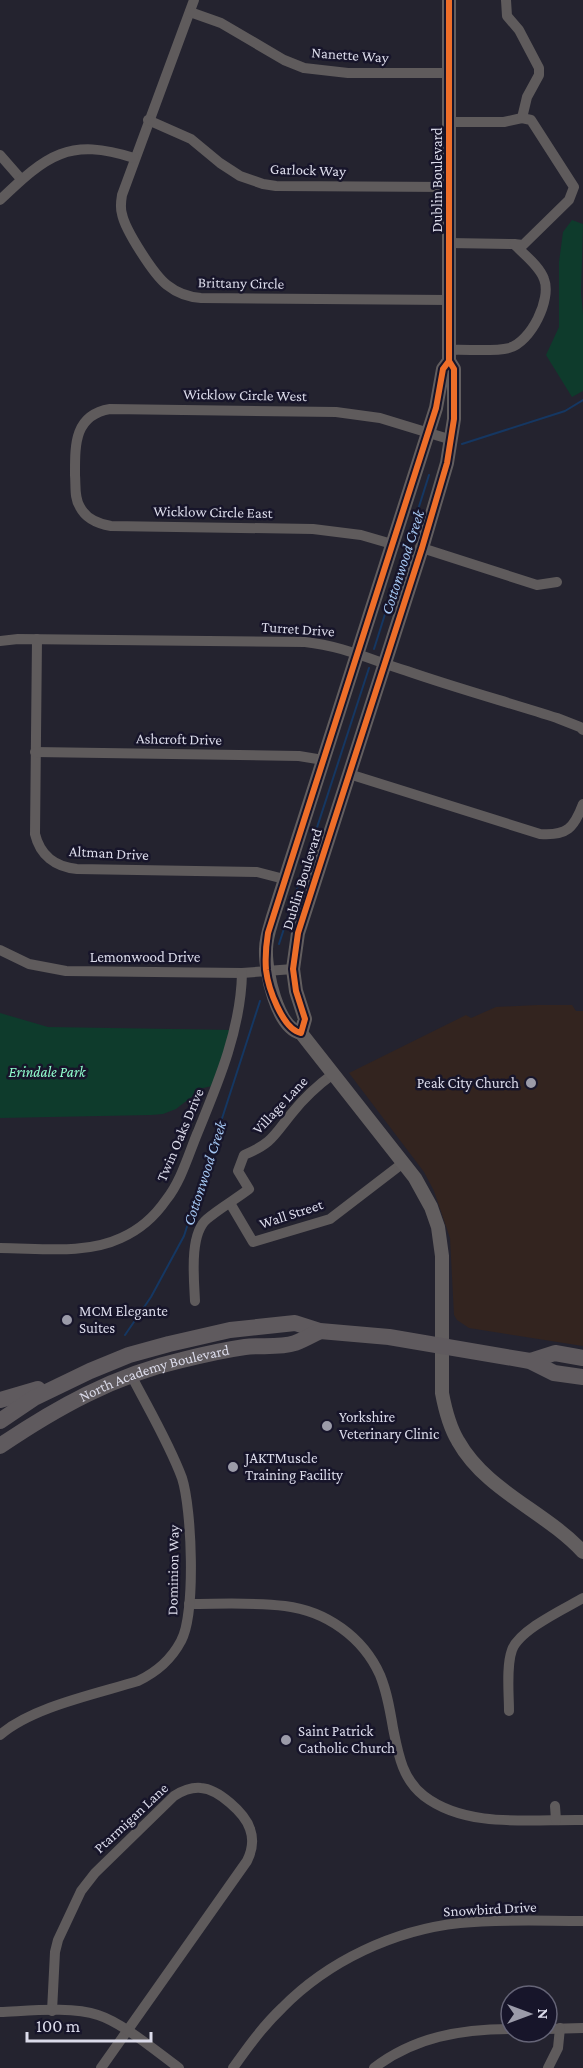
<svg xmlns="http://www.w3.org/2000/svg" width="583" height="2068" font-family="'Crimson Pro',serif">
<rect width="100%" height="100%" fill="#24232f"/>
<polygon fill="#33241f" points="537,1005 572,1005 576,1011 583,1011 583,1346 469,1328 457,1320 454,1315 450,1238 434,1191 424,1172 349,1073 466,1015 471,1018 496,1007"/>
<g fill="#0e3b2c">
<polygon points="572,220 583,224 581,293 583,315 583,391 572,397 546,355 559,327 559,262 563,232"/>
<polygon points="0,1013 48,1027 234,1030 217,1085 203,1088 176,1109 163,1114 151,1115 0,1118"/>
</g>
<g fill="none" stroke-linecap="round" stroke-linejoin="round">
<g stroke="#153762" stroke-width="2">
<polyline points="462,444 565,411 583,400"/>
<polyline points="374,649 429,475"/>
<polyline points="279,944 369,668"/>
<polyline points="125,1335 151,1297 184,1236 260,1001"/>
</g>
<g stroke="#5f5b5c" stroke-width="10">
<path d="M194 0 122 195C121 201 120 208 122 214 125 230 154 275 167 285 177 293 188 297 201 298L449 300"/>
<polyline points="190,12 221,23 284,60 304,68 348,73 449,73"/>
<polyline points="148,120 191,139 220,163 240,176 263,184 276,186 449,187"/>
<polyline points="449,122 504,122 522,118"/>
<polyline points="0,155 21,179"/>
<path d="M0 200C47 155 69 137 134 158"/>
<polyline points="449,243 514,244"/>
<path d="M449 350C467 349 493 352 509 348 531 342 552 299 544 279 539 265 523 254 514 244L523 245 569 200 574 187 531 120 522 118 527 97 539 75V68L519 30 507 16 506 0"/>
<path d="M392 544 361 535 313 529 111 526C99 524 86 519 80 507 74 498 76 486 75 475 75 445 74 415 110 409L336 412 380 418 452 440"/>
<polyline points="422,548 537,585 557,582"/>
<path d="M37 639 35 834C40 855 55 867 77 869L257 872 284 879"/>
<path d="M0 641 18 639 305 642C343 646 371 660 407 671 456 688 507 702 557 718L580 727 583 730"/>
<polyline points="35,752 299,756 323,760"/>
<path d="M349 774 540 834C567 836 574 828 583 804"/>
<polyline points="0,950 29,964 66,971 242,973 293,969"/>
<polyline points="230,1203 253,1242 330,1219 403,1163"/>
<path d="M0 1248C39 1248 85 1255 121 1238 139 1230 155 1216 166 1200 181 1181 188 1156 197 1134 218 1083 241 1029 242 973"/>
<path d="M195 1301C194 1279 189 1234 207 1219 220 1208 236 1199 249 1189L238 1171 244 1155C273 1143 274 1135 292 1113 304 1098 318 1085 333 1074"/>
<path d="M189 1604C221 1604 254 1602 285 1606 326 1611 363 1637 380 1675 387 1692 390 1710 393 1728 398 1753 402 1779 424 1796 467 1829 532 1819 583 1820"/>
<path d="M509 1711C509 1694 506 1666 512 1650 519 1630 564 1609 583 1598"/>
<path d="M0 1735C32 1707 96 1694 138 1681 157 1672 171 1660 181 1641 196 1614 192 1509 182 1478 169 1443 148 1408 131 1375"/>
<polyline points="555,1806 556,1820"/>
<path d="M52 2011 55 1952 58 1940 81 1891 95 1873 174 1796C182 1791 191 1787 201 1788 218 1789 245 1813 250 1829 254 1840 252 1851 247 1861L101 2068"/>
<path d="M0 2012C27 2011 72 2006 98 2015 123 2023 157 2052 179 2068"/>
<polyline points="547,2029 583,2028"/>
<path d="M233 2068C248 2047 263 2026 282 2008 328 1961 394 1930 460 1923 500 1919 542 1921 583 1921"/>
<path d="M374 2068C414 2037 461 2029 511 2029"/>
<polyline points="548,2068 558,2048 560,2028"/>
</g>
<g stroke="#625e5f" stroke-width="14">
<path d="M449 361 443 369 436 408 273 917C270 927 266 938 266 949 265 971 277 1028 301 1033L415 1178 431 1207 438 1227 442 1256V1393C445 1409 449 1426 458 1441 486 1491 545 1511 583 1552"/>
<polyline points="301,1033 305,1019 296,991 293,969 298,933 422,548 447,463 454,419 454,369 449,361 449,0"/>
</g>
<g stroke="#5f5a5e" stroke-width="16">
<polyline points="530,1361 555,1353 583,1358"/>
<polyline points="0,1400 38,1389"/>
<polyline points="0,1421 34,1398 90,1371 129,1355 169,1344 230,1330 295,1323 320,1331 389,1337 530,1361 554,1373 583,1377"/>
<path id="s1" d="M0 1446C56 1408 115 1375 182 1360 202 1355 224 1350 245 1347 261 1345 280 1348 295 1343 303 1340 312 1335 320 1331"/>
</g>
<defs>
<path id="cycleway" d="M449 0V361L454 369V419L447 463 422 548 298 933 293 969 296 991 305 1019 301 1033C282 1029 268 987 266 970 265 957 266 945 268 933L436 408 443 369 449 361"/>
</defs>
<use href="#cycleway" stroke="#17152a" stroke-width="10"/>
<use href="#cycleway" stroke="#ee6e29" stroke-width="6"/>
</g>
<g fill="#9b9ba9" stroke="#17152a" stroke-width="2">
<circle cx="531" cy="1083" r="6"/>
<circle cx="67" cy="1320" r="6"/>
<circle cx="327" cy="1426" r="6"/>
<circle cx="233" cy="1467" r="6"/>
<circle cx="286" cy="1740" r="6"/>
</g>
<g text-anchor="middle" stroke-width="5" stroke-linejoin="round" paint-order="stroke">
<g font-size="15" fill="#dbdbea" stroke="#17152a">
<text transform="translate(350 55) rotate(4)" y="5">Nanette Way</text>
<text transform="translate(308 170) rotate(2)" y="5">Garlock Way</text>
<text transform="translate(437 180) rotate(-90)" y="5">Dublin Boulevard</text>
<text transform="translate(241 283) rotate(1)" y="5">Brittany Circle</text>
<text transform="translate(245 395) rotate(1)" y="5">Wicklow Circle West</text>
<text transform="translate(213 512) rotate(1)" y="5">Wicklow Circle East</text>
<text transform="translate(298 629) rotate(4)" y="5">Turret Drive</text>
<text transform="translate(179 739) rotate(1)" y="5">Ashcroft Drive</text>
<text transform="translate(109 853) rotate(3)" y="5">Altman Drive</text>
<text transform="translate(302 879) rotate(-73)" y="5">Dublin Boulevard</text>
<text x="145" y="962">Lemonwood Drive</text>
<text transform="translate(280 1105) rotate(-47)" y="5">Village Lane</text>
<text transform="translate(180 1135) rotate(-67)" y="5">Twin Oaks Drive</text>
<text transform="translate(291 1214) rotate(-18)" y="5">Wall Street</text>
<text dy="5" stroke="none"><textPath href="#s1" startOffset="172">North Academy Boulevard</textPath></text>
<text transform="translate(173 1570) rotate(-89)" y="5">Dominion Way</text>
<text transform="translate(131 1818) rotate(-43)" y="5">Ptarmigan Lane</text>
<text transform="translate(490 1909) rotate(-3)" y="5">Snowbird Drive</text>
</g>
<g font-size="15" font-style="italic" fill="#90fdce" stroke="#17152a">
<text x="47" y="1077">Erindale Park</text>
</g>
<g font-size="15" fill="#dbdbea" stroke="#17152a" text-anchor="start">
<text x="519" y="1088" text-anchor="end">Peak City Church</text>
<text x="79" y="1316">MCM Elegante<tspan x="79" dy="17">Suites</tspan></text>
<text x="339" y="1422">Yorkshire<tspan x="339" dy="17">Veterinary Clinic</tspan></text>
<text x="245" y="1463">JAKTMuscle<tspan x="245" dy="17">Training Facility</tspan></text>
<text x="298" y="1736">Saint Patrick<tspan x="298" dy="17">Catholic Church</tspan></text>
</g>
<g font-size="16" font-style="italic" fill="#a3c5f1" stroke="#17152a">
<text transform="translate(402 562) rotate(-72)" y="6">Cottonwood Creek</text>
<text transform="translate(204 1173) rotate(-72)" y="6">Cottonwood Creek</text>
</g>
</g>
<g transform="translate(529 2014) rotate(90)"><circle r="28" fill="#17152a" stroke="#656477" stroke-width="1.5"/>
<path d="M0-4.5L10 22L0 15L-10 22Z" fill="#9b9ba9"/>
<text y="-9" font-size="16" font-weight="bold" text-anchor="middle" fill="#dbdbea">N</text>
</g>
<path d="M27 2032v9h124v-9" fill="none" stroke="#dbdbea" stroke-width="3"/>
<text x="36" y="2032" font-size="18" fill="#dbdbea" stroke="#17152a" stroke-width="4.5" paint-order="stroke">100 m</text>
</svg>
